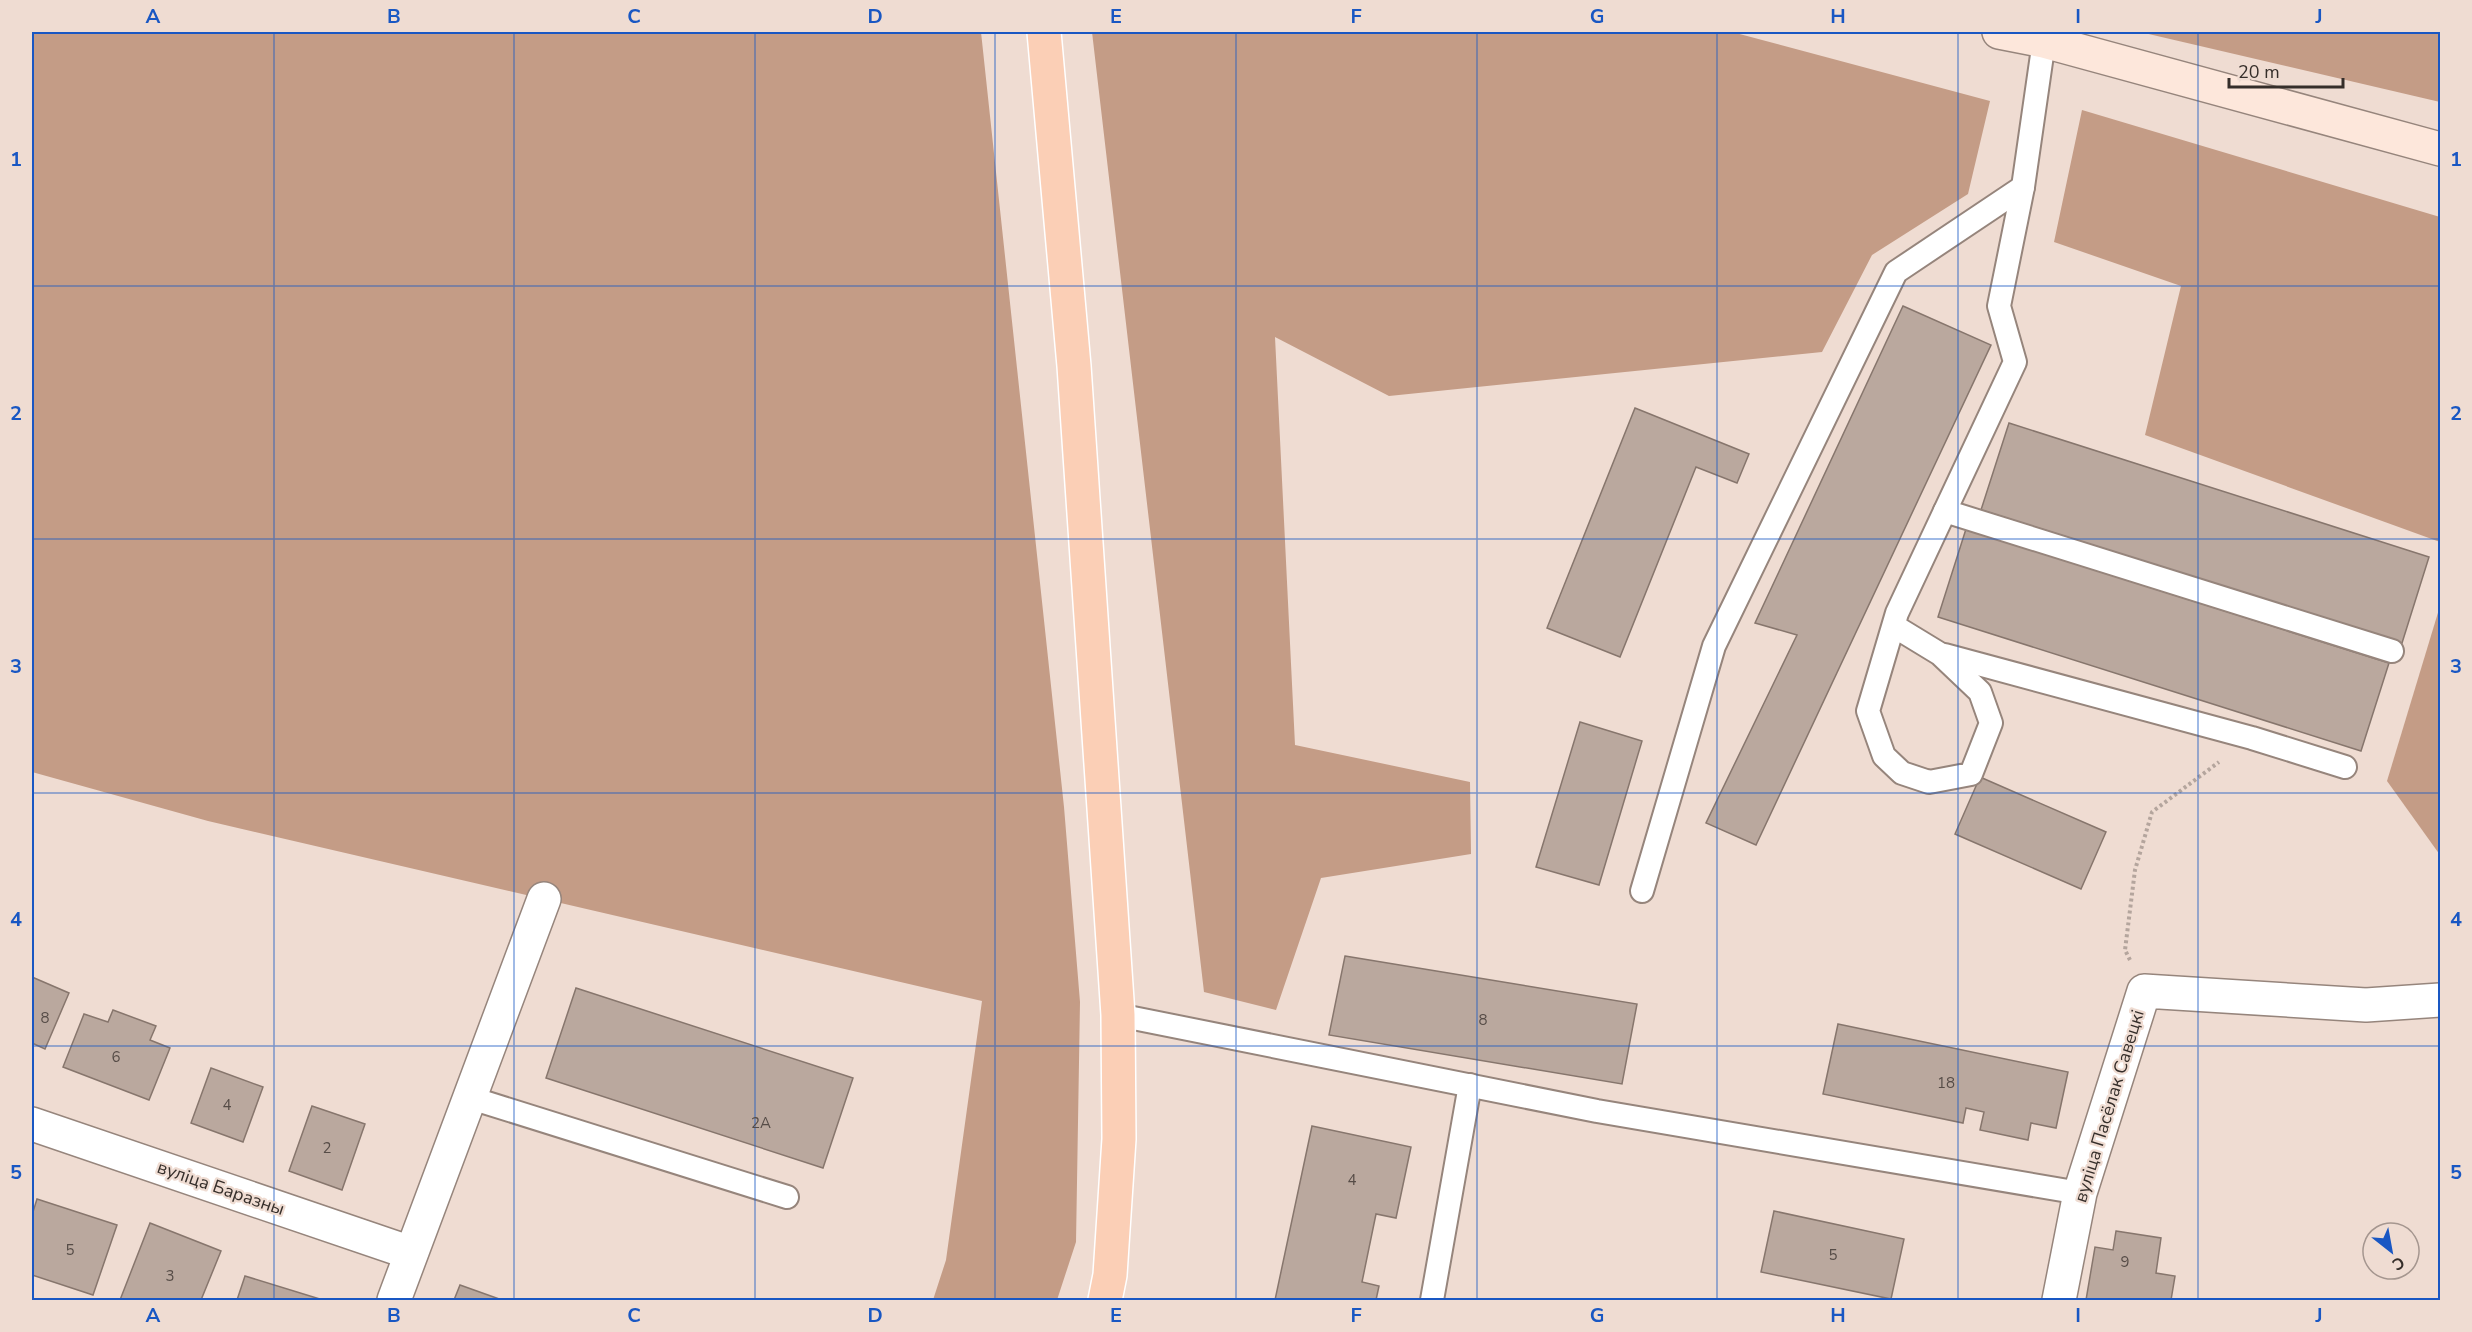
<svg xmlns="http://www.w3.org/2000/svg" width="2472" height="1332" font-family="'Nunito Sans',sans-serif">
<rect width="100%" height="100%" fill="#efdcd2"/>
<g fill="#c49c86">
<polygon points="32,32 981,32 1064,807 1080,1002 1076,1242 1057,1300 933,1300 946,1260 982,1001 208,821 32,772"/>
<polygon points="1092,32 1732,32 1990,101 1968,194 1872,255 1822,352 1389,396 1275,337 1295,745 1470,782 1471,854 1321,878 1276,1010 1204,992"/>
<polygon points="2140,32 2440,32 2440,102"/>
<polygon points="2082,110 2440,217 2440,542 2145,435 2181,286 2054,242"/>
<polygon points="2440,606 2440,855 2387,781"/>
</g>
<g fill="#baa89e" stroke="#87766d" stroke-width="1.5">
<polygon points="1903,306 1991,345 1756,845 1706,823 1797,635 1755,623"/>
<polygon points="1635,408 1749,454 1737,483 1696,467 1620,657 1547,628"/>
<polygon points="2009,423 2429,557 2402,643 1981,510"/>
<polygon points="1966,529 2389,663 2361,751 1938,617"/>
<polygon points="1580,722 1642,741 1599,885 1536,867"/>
<polygon points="1980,777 2106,832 2081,889 1955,834"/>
<polygon points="1345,956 1637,1004 1622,1084 1329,1035"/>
<polygon points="32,977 69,993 45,1049 32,1043"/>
<polygon points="576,988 853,1078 823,1168 546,1078"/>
<polygon points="113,1010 156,1026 150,1040 170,1048 149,1100 63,1067 84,1014 108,1022"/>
<polygon points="1838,1024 2068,1072 2056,1128 2031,1123 2028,1140 1980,1130 1984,1112 1966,1108 1963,1123 1823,1094"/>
<polygon points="211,1068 263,1087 243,1142 191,1123"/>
<polygon points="312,1106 365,1124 342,1190 289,1171"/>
<polygon points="1312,1126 1411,1147 1396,1218 1376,1214 1362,1282 1379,1286 1376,1300 1275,1300"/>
<polygon points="37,1199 117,1225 93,1295 32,1275 32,1215"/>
<polygon points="1774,1211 1904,1239 1891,1299 1761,1272"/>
<polygon points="150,1223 221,1251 201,1300 120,1300"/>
<polygon points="2116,1231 2161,1238 2156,1273 2175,1276 2171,1300 2086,1300 2095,1247 2113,1250"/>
<polygon points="245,1276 323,1300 237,1300"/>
<polygon points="460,1285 502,1300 454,1300"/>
</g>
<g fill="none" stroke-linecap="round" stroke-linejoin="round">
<defs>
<g id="lane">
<polyline points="1945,511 2392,651"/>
<polyline points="1894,626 1940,654 1980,692 1991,723 1971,774 1929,782 1902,773 1884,756 1868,711 1897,613 2015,362 1999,306 2023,187 2044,41"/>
<polyline points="1945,655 2252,738 2345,767"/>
<polyline points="1642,891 1714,646 1896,272 2023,187"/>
<polyline points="1118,1015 1597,1111 2080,1193"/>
<polyline points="471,1098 787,1197"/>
<polyline points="1432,1300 1470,1085"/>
</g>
<g id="street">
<polyline points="32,1124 411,1253"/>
<polyline points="394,1300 544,899"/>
<polyline points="2059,1300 2080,1193 2144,991 2366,1005 2440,1000"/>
</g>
<polyline id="secondary" points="1999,32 2044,41 2440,149"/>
<polyline id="primary" points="1044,32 1074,366 1118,1015 1119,1139 1110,1275 1105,1300"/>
</defs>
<use href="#lane" stroke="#96857c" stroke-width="26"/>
<use href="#street" stroke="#96857c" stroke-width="36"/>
<use href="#secondary" stroke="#96857c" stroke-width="36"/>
<use href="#primary" stroke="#fff" stroke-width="36"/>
<polyline stroke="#b4a59d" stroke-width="4" stroke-dasharray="3 3" stroke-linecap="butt" points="2130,960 2125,950 2135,870 2152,812 2219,762"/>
<use href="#lane" stroke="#fff" stroke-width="22"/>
<use href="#street" stroke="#fff" stroke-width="33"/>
<use href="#secondary" stroke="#fde7db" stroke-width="33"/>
<use href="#primary" stroke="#fbcfb6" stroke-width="33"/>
</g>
<path fill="none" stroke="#1957c3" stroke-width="1.5" stroke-opacity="0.55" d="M274 32V1300M514 32V1300M755 32V1300M995 32V1300M1236 32V1300M1477 32V1300M1717 32V1300M1958 32V1300M2198 32V1300M32 286H2440M32 539H2440M32 793H2440M32 1046H2440"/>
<g text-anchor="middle" stroke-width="4.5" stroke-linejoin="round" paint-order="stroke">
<g font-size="15" fill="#564c47">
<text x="45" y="1023">8</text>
<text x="1483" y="1025">8</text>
<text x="116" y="1062">6</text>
<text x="1946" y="1088">18</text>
<text x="227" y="1110">4</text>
<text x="761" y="1128">2А</text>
<text x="327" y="1153">2</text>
<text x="1352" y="1185">4</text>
<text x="70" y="1255">5</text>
<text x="1833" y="1260">5</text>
<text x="2125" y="1267">9</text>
<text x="170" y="1281">3</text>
</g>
<g font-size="18" fill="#352e2a" stroke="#efdcd2">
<text transform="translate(2109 1106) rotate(-73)" y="6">вуліца Пасёлак Савецкі</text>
<text transform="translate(221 1188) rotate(19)" y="6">вуліца Баразны</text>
</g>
</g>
<rect width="2472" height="1332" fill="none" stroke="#efdcd2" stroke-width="66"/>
<g transform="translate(2391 1251) rotate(149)"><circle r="28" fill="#efdcd2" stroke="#a5968f" stroke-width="1.5"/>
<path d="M0-4.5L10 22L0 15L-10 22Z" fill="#1957c3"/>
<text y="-9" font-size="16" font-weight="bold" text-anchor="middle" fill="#352e2a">С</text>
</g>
<path d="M2229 78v9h114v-9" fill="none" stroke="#352e2a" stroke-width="3"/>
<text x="2238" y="78" font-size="18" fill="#352e2a" stroke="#efdcd2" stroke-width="4.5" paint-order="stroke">20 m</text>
<rect x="33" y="33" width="2406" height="1266" fill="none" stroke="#1957c3" stroke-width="2"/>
<g font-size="20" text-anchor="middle" font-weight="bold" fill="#1957c3">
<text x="153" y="23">A</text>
<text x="394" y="23">B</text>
<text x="634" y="23">C</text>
<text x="875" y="23">D</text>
<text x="1116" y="23">E</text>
<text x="1356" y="23">F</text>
<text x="1597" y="23">G</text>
<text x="1838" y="23">H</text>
<text x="2078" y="23">I</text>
<text x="2319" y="23">J</text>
<text x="16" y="166">1</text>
<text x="2456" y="166">1</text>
<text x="16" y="420">2</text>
<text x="2456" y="420">2</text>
<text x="16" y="673">3</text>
<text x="2456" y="673">3</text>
<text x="16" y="926">4</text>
<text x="2456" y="926">4</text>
<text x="16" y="1179">5</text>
<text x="2456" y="1179">5</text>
<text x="153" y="1322">A</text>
<text x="394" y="1322">B</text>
<text x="634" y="1322">C</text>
<text x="875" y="1322">D</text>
<text x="1116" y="1322">E</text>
<text x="1356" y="1322">F</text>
<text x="1597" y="1322">G</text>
<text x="1838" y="1322">H</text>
<text x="2078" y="1322">I</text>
<text x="2319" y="1322">J</text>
</g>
</svg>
